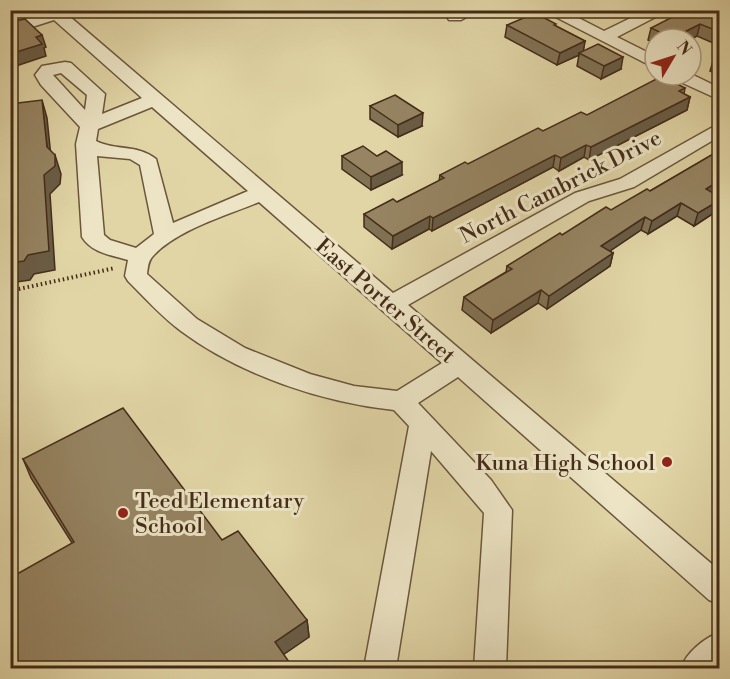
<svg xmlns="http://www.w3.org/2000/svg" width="730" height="679" font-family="'Libre Bodoni',serif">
<rect width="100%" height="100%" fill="#e1d5a6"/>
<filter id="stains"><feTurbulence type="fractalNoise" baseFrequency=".00333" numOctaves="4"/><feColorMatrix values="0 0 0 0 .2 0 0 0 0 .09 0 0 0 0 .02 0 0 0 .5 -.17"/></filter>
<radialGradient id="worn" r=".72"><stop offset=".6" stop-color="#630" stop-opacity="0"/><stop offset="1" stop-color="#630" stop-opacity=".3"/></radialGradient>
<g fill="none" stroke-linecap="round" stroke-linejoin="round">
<defs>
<g id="minor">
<path d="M44 10H62L393 293 575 193 620 179 720 123V136L634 187 589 201 408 305 720 571V604L709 600 458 377 418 403 491 480 512 510 506 668H474L484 513 431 451 396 668H364L409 426 394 410C322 402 240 375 181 331 162 317 145 298 128 281L125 276 128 260C111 255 92 253 82 237L76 144 80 127 41 85 35 75 42 66 65 62 71 63 105 94 102 114 142 98 54 20 10 34V24L46 12ZM61 73 87 95 85 110 53 75ZM152 107 248 191 173 223 156 159C137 144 116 151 96 141L98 129ZM97 156 130 159 140 165 154 234 136 248 110 240 104 235ZM259 202 442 363 397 391 354 386 310 374 245 348 197 319 147 274C148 267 148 261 153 256 176 230 228 215 259 202Z"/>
<polygon points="457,10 479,10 461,20 449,20 447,17"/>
<polygon points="542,10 563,10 604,31 647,10 669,10 617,37 655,56 655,68"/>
<polygon points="691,74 720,88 720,100 674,79 671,75"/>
<path d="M720 632V668H681C687 652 703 639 720 632Z"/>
</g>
</defs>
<use href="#minor" stroke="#6b563c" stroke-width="3"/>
<polyline stroke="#442c19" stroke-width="4" stroke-dasharray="1.5 3" stroke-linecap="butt" points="10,291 115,268"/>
<use href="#minor" fill="#ece4c5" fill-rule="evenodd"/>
</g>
<g fill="#817254" stroke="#442c19" stroke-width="1.5">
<polygon points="720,10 720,43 718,45 697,36 691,39 655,39 655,43 648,40 651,28"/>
<polygon points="507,25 556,26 585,41 583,51 621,69 601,79 577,66 579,55 557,65 505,37"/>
<polygon points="720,56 720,75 710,71 714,58"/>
<polygon points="685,88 684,94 690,97 687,110 589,160 584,157 559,171 553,167 432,231 429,229 392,249 364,227 364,214 397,202 439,181 440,175 468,164 543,131 587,115"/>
<polygon points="370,106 422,126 398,137 370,119"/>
<polygon points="720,150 720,191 714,194 720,197 720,204 717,211 694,226 677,216 648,234 641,230 610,251 613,253 610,266 547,309 538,303 491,333 462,310 464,297 506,272 507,266 562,235 650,191"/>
<polygon points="342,156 402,175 371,190 342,169"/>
<polygon points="23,459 222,540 307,620 309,637 284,654 72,543 31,478"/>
</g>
<g fill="#695c45" stroke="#442c19" stroke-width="1.5">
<polygon points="10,10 13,10 16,20 10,22"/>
<polygon points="700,24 697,36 691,39 672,39"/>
<polygon points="42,35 46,47 44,48 46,56 13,67 10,59 10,54 36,37"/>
<polygon points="585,41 583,53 579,53 579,55 557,65 560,53"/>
<polygon points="623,57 621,69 601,79 604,66"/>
<polygon points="690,97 687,110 589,160 591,147"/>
<polygon points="42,100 47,118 52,166 47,147"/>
<polygon points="423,113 422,126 398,137 398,125"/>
<polygon points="586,145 584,157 559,171 561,158"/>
<polygon points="55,155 61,174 60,184 50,194 55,270 34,274 30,280 10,283 10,263 44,175"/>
<polygon points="555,155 553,167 432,231 433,218"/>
<polygon points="402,162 402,175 371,190 371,177"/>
<polygon points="720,180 720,191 701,202 706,189"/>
<polygon points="720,200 720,204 717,211 694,226 698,213"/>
<polygon points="681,203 677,216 648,234 652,221"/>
<polygon points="430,216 429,229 392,249 393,236"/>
<polygon points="645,217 641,230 598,259 601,246"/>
<polygon points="613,253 610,266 547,309 549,296"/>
<polygon points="541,290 538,303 491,333 493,320"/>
<polygon points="307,620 309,637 277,659 275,642"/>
</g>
<g fill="#968462" stroke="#442c19" stroke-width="1.5">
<polygon points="686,10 720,10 720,32 700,24 672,38 651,28"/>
<polygon points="535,13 556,24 554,25 585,41 560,53 507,25"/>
<polygon points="25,19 42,35 36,37 42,44 10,54 10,22"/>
<polygon points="598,44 623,57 604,66 579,53"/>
<polygon points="720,56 720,61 714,58"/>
<polygon points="662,76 685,88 679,91 690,97 591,147 586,145 561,158 555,155 433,218 430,216 393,236 364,214 393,199 397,202 444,178 440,175 465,162 468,164 538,128 543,131 581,112 587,115"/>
<polygon points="395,95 423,113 398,125 370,106"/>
<polygon points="42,100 47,147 55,155 55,166 44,175 49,251 28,255 24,261 10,263 10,104"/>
<polygon points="363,146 377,156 386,151 402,162 371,177 342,156"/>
<polygon points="720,150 720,180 706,189 720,197 720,200 698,213 681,203 652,221 645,217 601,246 613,253 549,296 541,290 493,320 464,297 512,269 507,266 560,233 562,235 606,207 611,210 647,189 650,191"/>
<polygon points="123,408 222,540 238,531 307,620 275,642 294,669 10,669 10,578 74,542 23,459"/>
</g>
<g fill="#8f2418" stroke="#ece4c5" stroke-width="2">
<circle cx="667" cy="462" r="6"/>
<circle cx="123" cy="513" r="6"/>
</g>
<g text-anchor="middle" stroke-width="6" stroke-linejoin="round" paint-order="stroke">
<g font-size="22" fill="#442c19" stroke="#ece4c5">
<text transform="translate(560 186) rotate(-27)" y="8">North Cambrick Drive</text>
<text transform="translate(386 300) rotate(41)" y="8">East Porter Street</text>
</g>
<g font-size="22" fill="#442c19" stroke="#ece4c5" text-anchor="end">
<text x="655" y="470">Kuna High School</text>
<text x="135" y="508" text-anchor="start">Teed Elementary<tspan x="135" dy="25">School</tspan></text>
</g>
</g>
<rect width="730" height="679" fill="none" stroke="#e1d5a6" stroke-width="36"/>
<rect x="12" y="12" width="706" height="655" fill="none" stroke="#442c19" stroke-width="3"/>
<rect x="18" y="18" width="694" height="643" fill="none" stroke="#442c19" stroke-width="1.5"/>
<g transform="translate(673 57) rotate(51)"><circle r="28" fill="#ece4c5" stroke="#a99a80" stroke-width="1.5"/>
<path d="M0-4.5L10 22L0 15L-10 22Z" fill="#8f2418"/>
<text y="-9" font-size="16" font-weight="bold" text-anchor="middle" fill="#442c19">N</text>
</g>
<rect width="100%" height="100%" filter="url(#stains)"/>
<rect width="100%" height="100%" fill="url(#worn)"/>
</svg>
